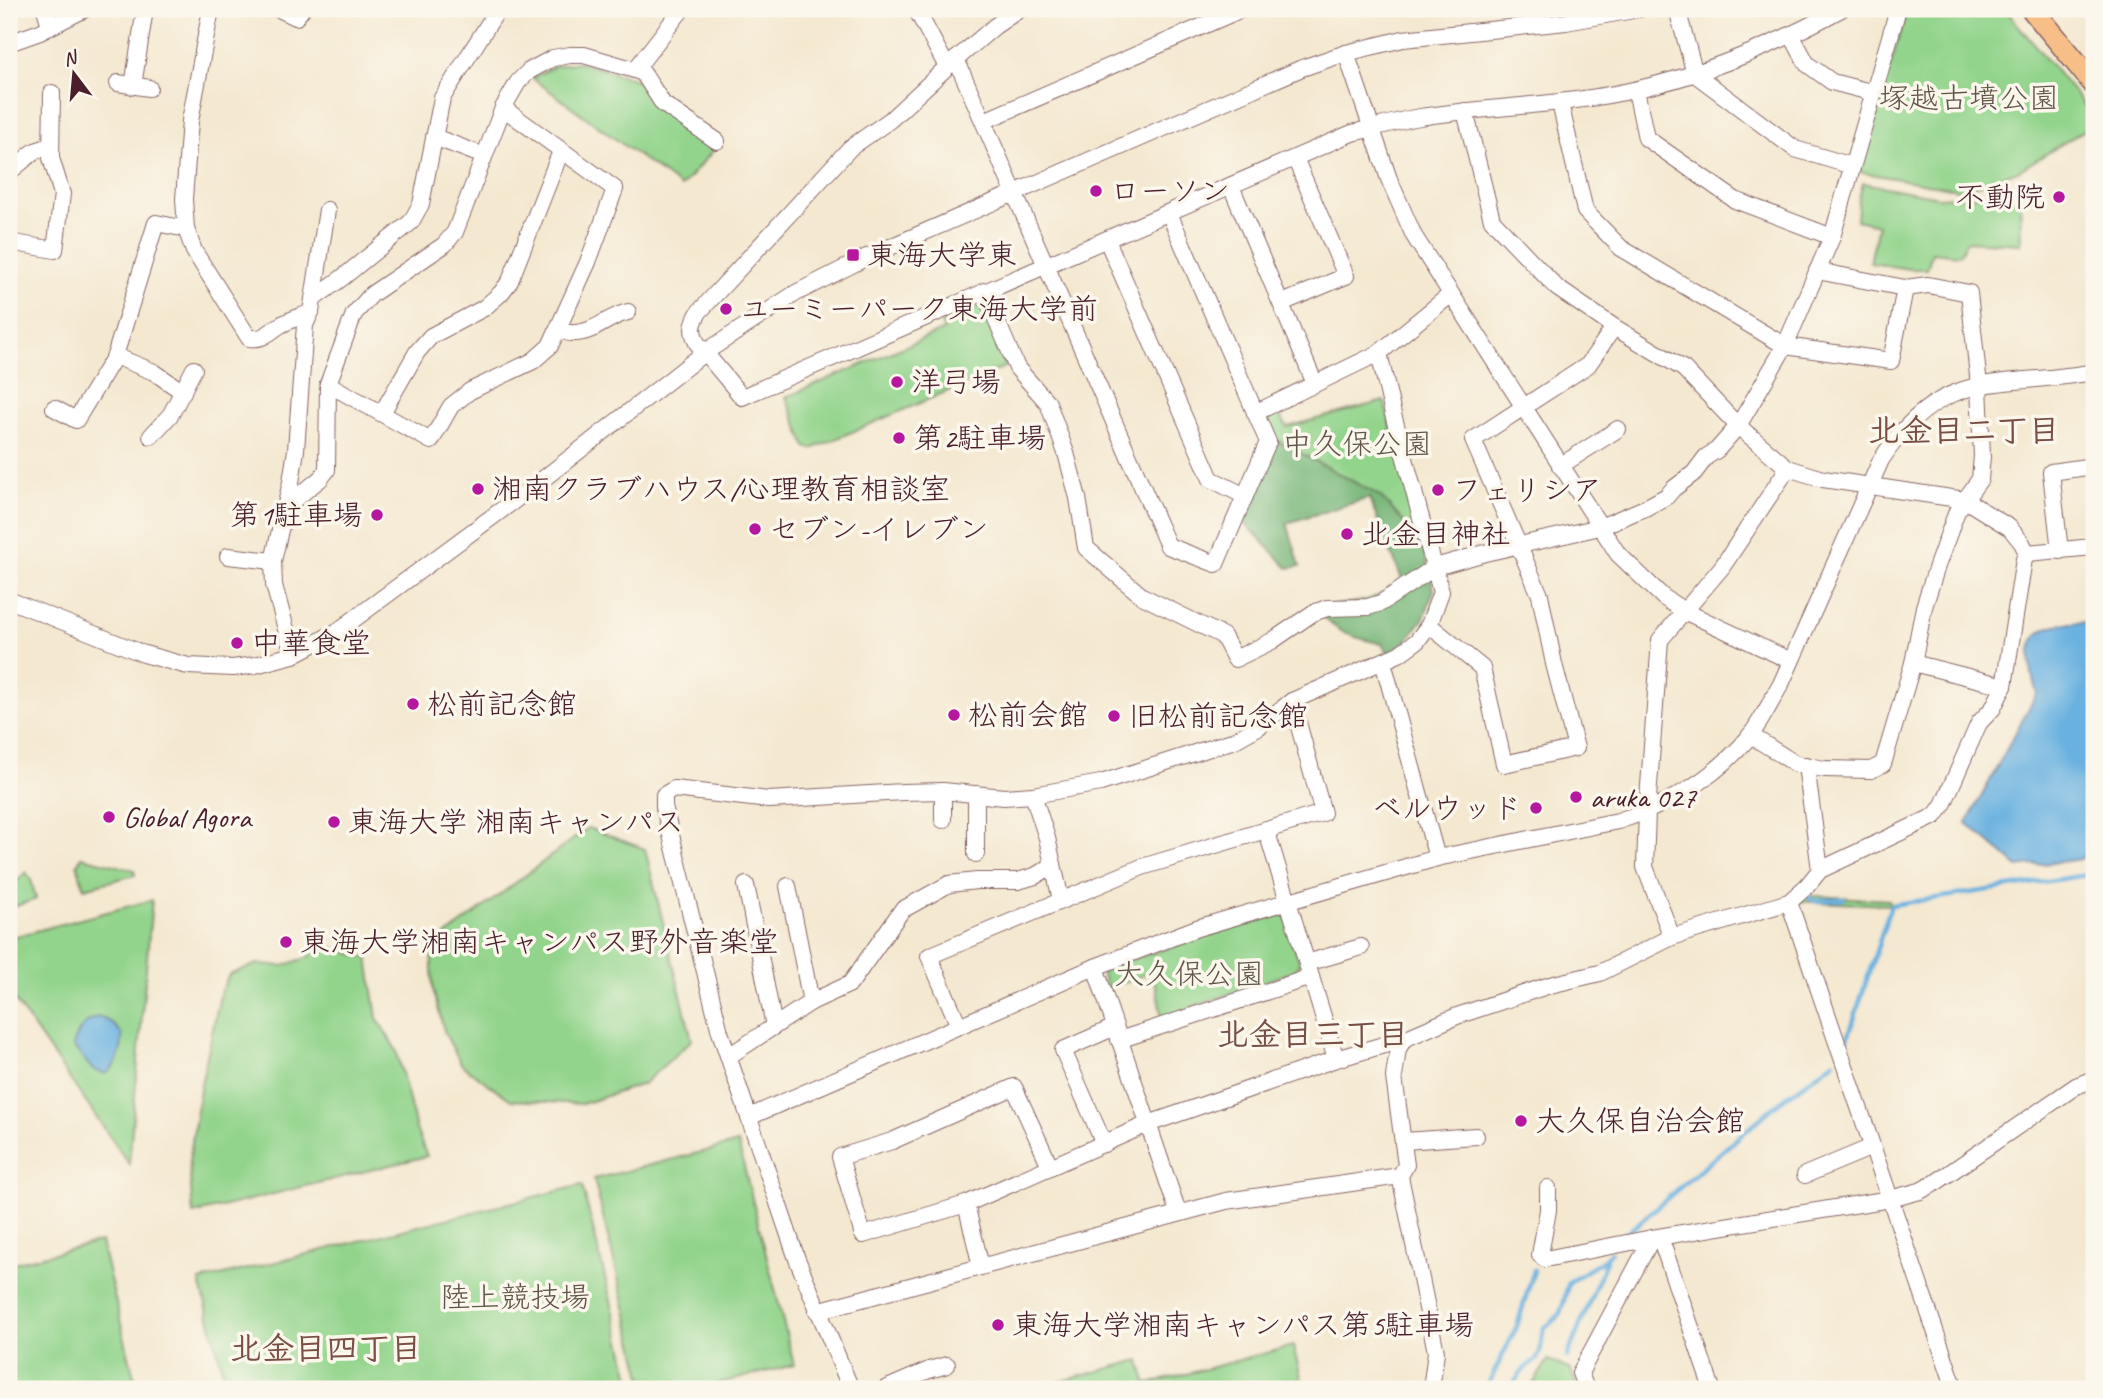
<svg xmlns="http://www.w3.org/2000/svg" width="2103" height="1398" font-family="Caveat,'Klee One',sans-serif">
<rect width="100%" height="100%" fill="#fbf7ec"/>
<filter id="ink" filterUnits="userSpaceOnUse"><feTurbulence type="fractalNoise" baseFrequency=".0143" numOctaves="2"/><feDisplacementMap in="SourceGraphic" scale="14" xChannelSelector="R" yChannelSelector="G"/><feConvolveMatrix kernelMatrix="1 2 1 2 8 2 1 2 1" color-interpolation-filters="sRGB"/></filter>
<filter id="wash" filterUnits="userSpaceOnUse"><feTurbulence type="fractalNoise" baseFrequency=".00686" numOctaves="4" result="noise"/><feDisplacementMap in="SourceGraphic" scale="28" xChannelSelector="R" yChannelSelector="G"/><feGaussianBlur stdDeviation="1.57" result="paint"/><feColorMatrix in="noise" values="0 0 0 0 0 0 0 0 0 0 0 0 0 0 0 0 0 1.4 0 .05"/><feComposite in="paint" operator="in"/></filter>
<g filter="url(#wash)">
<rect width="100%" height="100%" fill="#f4e8d0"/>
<g fill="#93d48c" stroke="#6e7a5c" stroke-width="2">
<polygon points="1901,9 2005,9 2094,117 2094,129 2083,131 2018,171 1962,190 1859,172 1905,16"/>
<polygon points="579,62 640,81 718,145 681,187 532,78 555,66"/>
<polygon points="1863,183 1939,197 1983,195 2020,185 2021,244 1967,241 1959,255 1932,252 1927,269 1910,269 1870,263 1878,225 1857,220 1859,198"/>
<polygon points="982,305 1007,366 812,449 806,447 786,397 944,330 941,323"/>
<polygon points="1384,401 1422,543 1380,496 1273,438 1265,421 1267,414 1277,410 1287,427"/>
<polygon points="588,828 645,849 692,1040 643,1084 582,1104 511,1100 462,1065 445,1034 433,989 431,947"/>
<polygon points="82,857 134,870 135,875 84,888 77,864"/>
<polygon points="26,872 31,880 36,899 9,908 9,888"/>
<polygon points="1796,895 1889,900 1891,905 1789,901"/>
<polygon points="152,900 129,1164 9,992 9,938"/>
<polygon points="1280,914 1286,916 1300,964 1295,971 1162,1018 1156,986 1150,973 1107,988 1100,969"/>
<polygon points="319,944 368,958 377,1018 396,1050 417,1132 427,1156 193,1214 189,1162 200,1089 221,991 229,975 257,964 283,966 309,957"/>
<polygon points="738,1143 794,1365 695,1389 645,1389 594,1179"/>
<polygon points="582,1185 633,1389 227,1389 200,1281"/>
<polygon points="101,1242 137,1389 9,1389 9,1264"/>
<polygon points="1293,1346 1304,1389 1150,1389 1148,1384"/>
<polygon points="1140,1360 1148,1389 1032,1389"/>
<polygon points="1548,1360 1571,1370 1578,1389 1530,1389"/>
</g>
<path fill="#76b678" stroke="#606a52" stroke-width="2" d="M1268 441 1284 444 1380 496 1422 543 1434 590 1424 618 1407 640 1388 653 1382 644C1347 636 1339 634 1313 607 1344 604 1381 604 1402 579L1369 498 1287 523 1300 566 1288 568 1244 522Z"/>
<g fill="#69b1e0" stroke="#5a6886" stroke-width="2">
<path d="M2094 622V845L2082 859 2018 867 1967 823 2037 693C2030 672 2022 638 2049 627 2062 622 2080 623 2094 622Z"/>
<path d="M99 1017 111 1022 122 1034C123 1048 118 1065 106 1074L93 1070 73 1046C77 1032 84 1020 99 1017Z"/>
</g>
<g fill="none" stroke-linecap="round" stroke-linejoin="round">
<g stroke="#69b1e0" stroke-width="4.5">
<polyline points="1808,897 1815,901 1844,899"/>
<polyline points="1846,1044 1891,905 2087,875 2094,866"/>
<polyline points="1620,1239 1777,1104 1834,1062"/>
<polyline points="1567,1357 1606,1261"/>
<polyline points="1486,1389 1517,1326 1534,1270"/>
<path d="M1509 1389 1526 1367 1536 1360 1540 1352 1544 1328C1567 1313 1561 1305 1569 1282L1601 1262 1611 1252"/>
</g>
</g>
</g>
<g filter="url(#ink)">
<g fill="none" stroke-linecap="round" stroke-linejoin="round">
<defs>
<g id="minor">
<polyline points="45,9 50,26"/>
<path d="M211 9 190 121 184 199 186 229 194 251 249 338C263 340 268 333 279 326 288 320 301 317 311 312"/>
<polyline points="279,9 296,17 302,9"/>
<polyline points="916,9 947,67"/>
<path d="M1020 9 995 26 947 67 890 120 850 148 699 312C692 325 691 330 697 343L742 397 1352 133C1374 128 1397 121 1420 117 1492 106 1566 106 1638 89 1709 73 1777 44 1841 9"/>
<polyline points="1677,9 1695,74 1795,149 1852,166"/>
<polyline points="1792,36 1807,64 1832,82 1874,93"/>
<polyline points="9,43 40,32 85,9"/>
<polyline points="1346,53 1389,179 1414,236 1618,554 1663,597 1684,611 1791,661"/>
<polyline points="956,59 1168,546 1216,564 1268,442 1169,213"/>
<polyline points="635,70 682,9"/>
<polyline points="118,83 149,88"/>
<polyline points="133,86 145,9"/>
<polyline points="1636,90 1646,138 1735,200 1832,237"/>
<polyline points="1560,103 1585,211 1621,248 1785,346 1891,361 1905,288"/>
<polyline points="984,121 1242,9"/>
<polyline points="434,137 484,156"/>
<polyline points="9,172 35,151 50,146"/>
<polyline points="1231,186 1315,384"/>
<polyline points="1107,240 1211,479 1245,496"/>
<polyline points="9,242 55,250 62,194 51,158 52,93"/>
<polyline points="984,291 1017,368 1048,403 1066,453 1078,498 1086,548 1142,596 1223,636 1235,659 1272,641 1313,613 1327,608 1368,607 1381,603 1435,567 1485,553 1600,527 1645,508 1667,496 1673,489 1694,473 1706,457 1717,450 1738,426 1785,346 1832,237 1896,16 1892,9"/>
<polyline points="313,299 342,278 411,222 421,204 442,98 498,9"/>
<polyline points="1282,303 1346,276 1295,158"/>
<path d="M558 331C563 331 570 334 575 333 594 333 609 316 628 312"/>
<polyline points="115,356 154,372 183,392"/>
<polyline points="328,384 431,441 451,406 470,391 533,361 550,346 588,262 615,189 503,108"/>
<polyline points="54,408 76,420 115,356 156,223 186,229"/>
<polyline points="382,413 417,352 431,336 484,308 501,293 510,281 561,151"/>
<polyline points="1255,413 1379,353 1450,295"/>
<polyline points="151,436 171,414 194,369"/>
<polyline points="1560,466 1618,429"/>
<polyline points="285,507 320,479 327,470 328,384 354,314 372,294 444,245 455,232 503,108 518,82 529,71 553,58 570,55 584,55 635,70 643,73 663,104 717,141"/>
<polyline points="2060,551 2051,472 2094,466"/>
<polyline points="2027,553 2094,547"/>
<polyline points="228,556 273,561"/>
<polyline points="9,600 144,654 188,666 233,668 255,665 293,655 338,631 538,483 704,353 796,293 867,257 1302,68 1346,53 1403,39 1566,22 1639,9"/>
<polyline points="1429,625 1482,668 1504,764 1576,748 1554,664 1540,595 1473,440 1588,365 1614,327"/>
<polyline points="293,655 274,585 273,561 291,482 296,450 305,325 311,312 327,210"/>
<polyline points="1383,662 1437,858"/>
<polyline points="1913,663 2004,686"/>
<polyline points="1750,735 1796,764 1825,769 1871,770 1883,764 1913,663 1924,607 1937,566 1957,511 1980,479 1982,456 1979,385 1969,293 1928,285 1905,288 1817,271"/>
<polyline points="1806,765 1820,870"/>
<polyline points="1033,795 1047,838 1061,900"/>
<polyline points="943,820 943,791"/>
<polyline points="1266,829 1336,1059"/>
<polyline points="976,854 976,794"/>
<polyline points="746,885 774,1026"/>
<polyline points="788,886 811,1002"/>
<polyline points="1789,902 1955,1389"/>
<polyline points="1672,937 1645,867 1647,812 1660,640 1722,567 1788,468"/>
<polyline points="1307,963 1361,947"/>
<polyline points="1095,967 1178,1212"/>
<polyline points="959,1026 929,956 1142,867 1323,813 1292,701"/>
<polyline points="1119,1040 1311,977"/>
<polyline points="729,1056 811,1002 850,984 902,910 949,884 977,881 1018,881 1035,876 1053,865"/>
<path d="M749 1117 1095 967 1197 928 1437 858 1618 821C1670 805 1715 778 1750 736 1762 720 1771 701 1781 684L1881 460C1942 365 2000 389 2094 372"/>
<polyline points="1404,1141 1476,1136"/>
<polyline points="1104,1144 1063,1050 1115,1027"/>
<polyline points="1050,1166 1014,1087 892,1141 840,1157 863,1235 966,1204 1148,1124 1336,1059 1404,1039"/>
<polyline points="1805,1175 1872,1147"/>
<polyline points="1548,1188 1548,1210 1540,1255 1545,1259 1652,1238 1890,1199 1920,1191 1935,1183 2076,1086 2094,1079"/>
<polyline points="966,1204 981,1267"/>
<polyline points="1660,1237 1712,1389"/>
<polyline points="817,1311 1226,1201 1400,1176"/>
<polyline points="851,1389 797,1259 720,1032 664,807 664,795 674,789 769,800 903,792 943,791 1004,797 1033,795 1101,783 1235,740 1258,727 1292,701 1399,654 1417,641 1429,625 1441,592 1393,414 1379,353"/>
<polyline points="885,1389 929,1370 947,1365"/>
<polyline points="1431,1389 1436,1352 1400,1176 1406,1165 1394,1077 1398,1049 1404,1039 1457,1016 1550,985 1600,973 1672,937 1789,902 1807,886 1820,870 1935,816 1943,805 1979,723 1993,708 2004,686 2024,559 2027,553 2022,543 2010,528 1965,500 1823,479 1788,468 1738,426 1684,369 1614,327 1557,288 1492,220 1465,111"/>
<polyline points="1586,1389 1580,1373 1652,1238"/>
</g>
<polyline id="major" points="2032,9 2094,84"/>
</defs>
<use href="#minor" stroke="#866565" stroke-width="18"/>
<use href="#major" stroke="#866565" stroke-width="24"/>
<use href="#minor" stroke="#fff" stroke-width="16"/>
<use href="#major" stroke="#f7be87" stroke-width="21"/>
</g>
</g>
<g fill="#b5179e" stroke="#fbf7ec" stroke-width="2.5">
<circle cx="1096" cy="191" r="7"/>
<circle cx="2059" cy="197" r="7"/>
<rect x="846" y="248" width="14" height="14" rx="3.5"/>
<circle cx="726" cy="309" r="7"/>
<circle cx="897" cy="382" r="7"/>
<circle cx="899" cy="438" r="7"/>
<circle cx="478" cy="489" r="7"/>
<circle cx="1438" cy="490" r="7"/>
<circle cx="377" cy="515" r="7"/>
<circle cx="755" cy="529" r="7"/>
<circle cx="1347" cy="534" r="7"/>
<circle cx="237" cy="643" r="7"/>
<circle cx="413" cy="704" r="7"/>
<circle cx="954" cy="715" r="7"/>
<circle cx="1114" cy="716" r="7"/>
<circle cx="1576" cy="797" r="7"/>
<circle cx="1536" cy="808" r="7"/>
<circle cx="109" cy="817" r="7"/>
<circle cx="334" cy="822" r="7"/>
<circle cx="286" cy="942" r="7"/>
<circle cx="1521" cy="1121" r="7"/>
<circle cx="998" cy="1325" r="7"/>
</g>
<g text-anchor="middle" stroke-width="7" stroke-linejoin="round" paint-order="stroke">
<g font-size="30" fill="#605548" stroke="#fbf7ec">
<text x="1969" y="108">塚越古墳公園</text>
<text x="1357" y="454">中久保公園</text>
<text x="1189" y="984">大久保公園</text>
<text x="515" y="1307">陸上競技場</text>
</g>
<g font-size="30" fill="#4a1f2b" stroke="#fbf7ec" text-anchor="start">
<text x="1110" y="201">ローソン</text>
<text x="2045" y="207" text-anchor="end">不動院</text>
<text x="867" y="265">東海大学東</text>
<text x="740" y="319">ユーミーパーク東海大学前</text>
<text x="911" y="392">洋弓場</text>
<text x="913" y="448">第2駐車場</text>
<text x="492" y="499">湘南クラブハウス/心理教育相談室</text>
<text x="1452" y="500">フェリシア</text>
<text x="363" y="525" text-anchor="end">第1駐車場</text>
<text x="769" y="539">セブン-イレブン</text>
<text x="1361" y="544">北金目神社</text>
<text x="251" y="653">中華食堂</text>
<text x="427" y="714">松前記念館</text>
<text x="968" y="725">松前会館</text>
<text x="1128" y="726">旧松前記念館</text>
<text x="1590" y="807">aruka 027</text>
<text x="1522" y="818" text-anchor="end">ベルウッド</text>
<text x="123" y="827">Global Agora</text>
<text x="348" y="832">東海大学 湘南キャンパス</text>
<text x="300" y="952">東海大学湘南キャンパス野外音楽堂</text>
<text x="1535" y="1131">大久保自治会館</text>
<text x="1012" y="1335">東海大学湘南キャンパス第5駐車場</text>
</g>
<g font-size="32" font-weight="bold" fill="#784e45" stroke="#fbf7ec">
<text x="1964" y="441">北金目二丁目</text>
<text x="1313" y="1045">北金目三丁目</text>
<text x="326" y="1359">北金目四丁目</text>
</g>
</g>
<rect width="2103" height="1398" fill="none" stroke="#fbf7ec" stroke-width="35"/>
<g transform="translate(74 74) rotate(344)" stroke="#fbf7ec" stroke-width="5" paint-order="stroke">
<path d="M0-5L12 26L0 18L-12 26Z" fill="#4a1f2b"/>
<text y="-10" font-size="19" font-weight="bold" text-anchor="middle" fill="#4a1f2b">N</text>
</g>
</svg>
